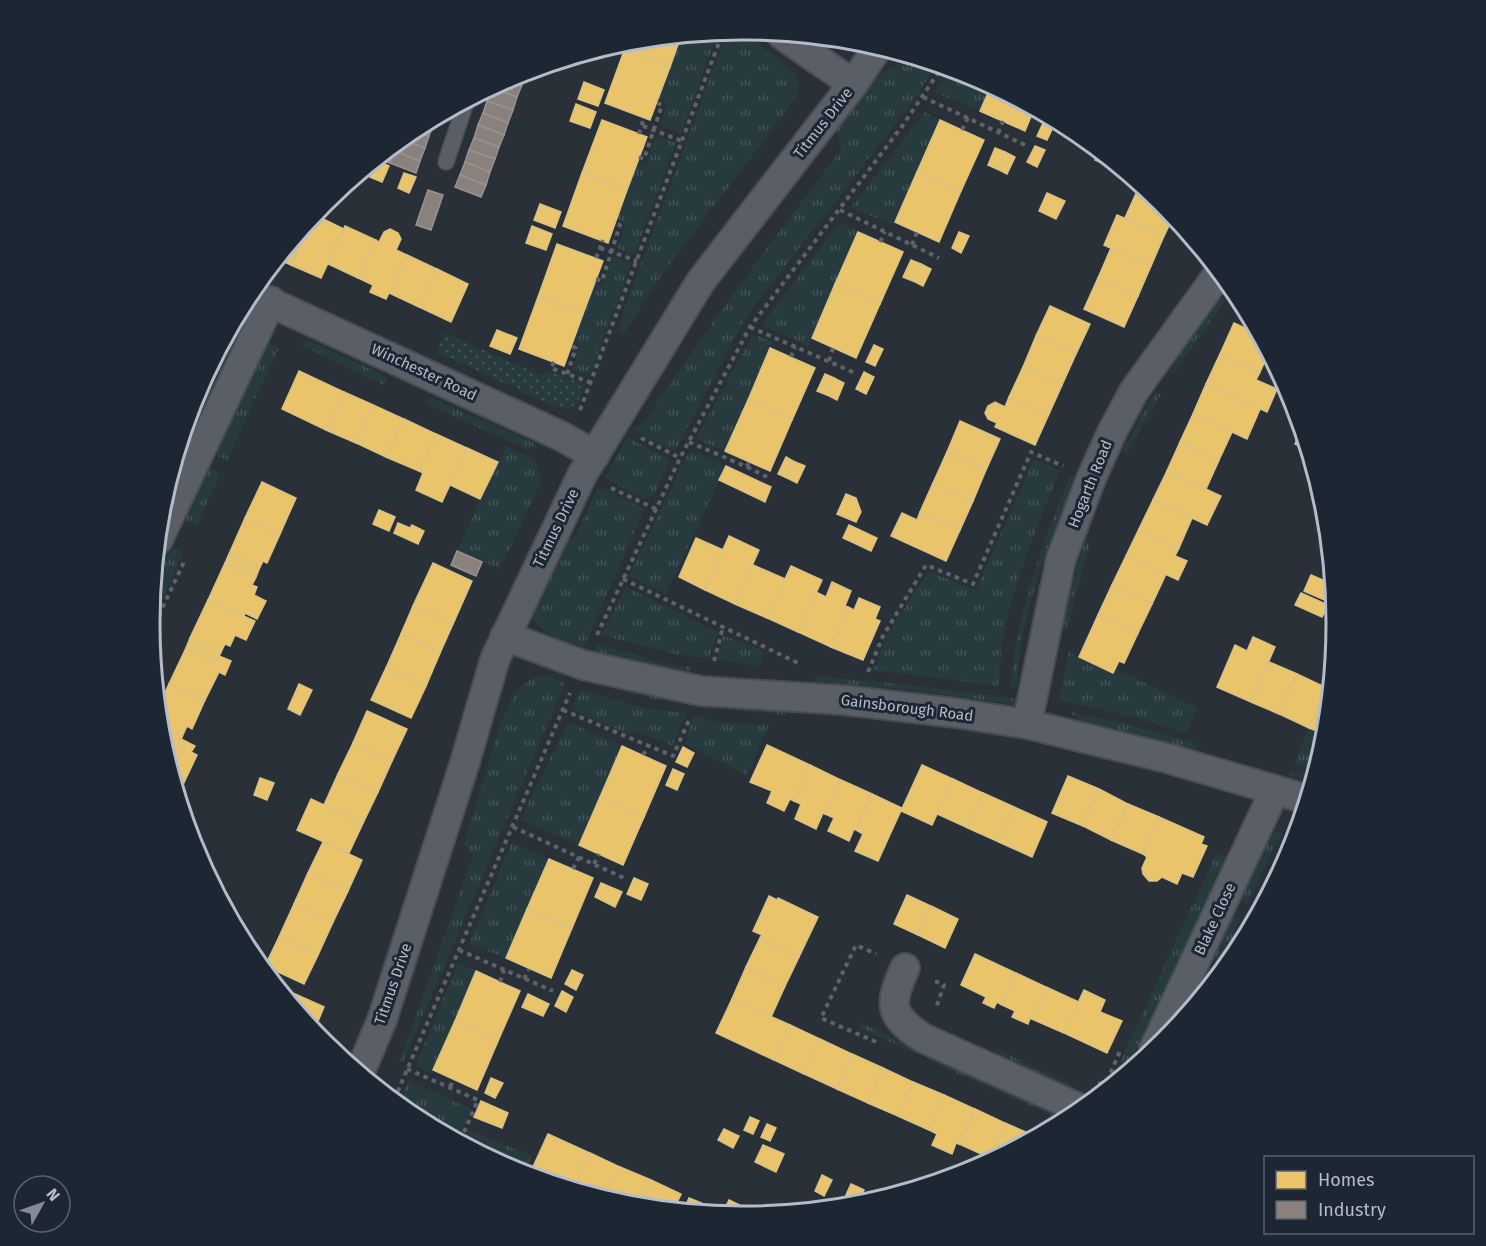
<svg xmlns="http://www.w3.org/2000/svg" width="1486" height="1246" font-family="'Fira Sans',sans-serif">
<defs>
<pattern id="grass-tufts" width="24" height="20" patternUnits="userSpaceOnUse" patternTransform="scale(1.5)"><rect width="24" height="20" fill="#273a3e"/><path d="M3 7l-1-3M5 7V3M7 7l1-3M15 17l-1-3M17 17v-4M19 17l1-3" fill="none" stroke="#445559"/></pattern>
<pattern id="garden-dots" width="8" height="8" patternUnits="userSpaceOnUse" patternTransform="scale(1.5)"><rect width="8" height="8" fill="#273a3e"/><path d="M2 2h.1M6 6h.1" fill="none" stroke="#445559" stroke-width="1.8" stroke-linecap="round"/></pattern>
</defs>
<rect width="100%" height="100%" fill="#2a3038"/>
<g fill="url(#grass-tufts)">
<polygon points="741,30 793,72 800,87 793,102 656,283 624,334 618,331 623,312 727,32"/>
<polygon points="718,33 681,134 660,124 667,103 658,98 681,36 688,37 689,35"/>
<path d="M911 57 936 65 917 96 746 317 675 451 631 429 643 424C705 330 772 240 841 150L836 128C856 103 874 69 907 62Z"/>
<polygon points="949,69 970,75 991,86 980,111 934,92"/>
<polygon points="925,112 940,120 895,222 892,225 851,207"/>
<polygon points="656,136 676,143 634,255 617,248 625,224 617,218 638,161 646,164"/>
<polygon points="840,222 858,232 808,346 762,325"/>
<polygon points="613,256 631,264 590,375 573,369 580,345 572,342 595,282 603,285"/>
<polygon points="1220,299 1225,301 1174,373 1169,371 1214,305"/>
<polygon points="753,334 774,342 725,451 696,439"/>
<polygon points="232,335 236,349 161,507 175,461"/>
<polygon points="308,340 383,375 386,379 384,385 301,345 304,341"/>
<polygon points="269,343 279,348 227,460 217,456 214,449 263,349"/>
<polygon points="1156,390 1161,394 1128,453 1122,451"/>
<polygon points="429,397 532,442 537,447 529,450 426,404"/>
<polygon points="627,437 670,460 654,495 649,498 643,498 605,478"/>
<polygon points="506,446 535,459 541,483 500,569 457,551"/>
<polygon points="694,451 726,466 666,594 629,576 687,455"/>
<path d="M1034 459 1060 470C1038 525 1013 581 1003 640 1000 655 1000 671 998 686L874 670 886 637 928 571 976 590Z"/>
<polygon points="212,469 220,474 197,525 187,521 185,513 205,474"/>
<path d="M1070 476 1075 477C1050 544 1019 614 1017 687L1010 688C1013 669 1014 651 1018 633 1030 579 1048 527 1070 476Z"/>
<path d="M598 487 645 509 583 648C561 639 542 635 531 613L562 546 576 535Z"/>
<polygon points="1084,540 1090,542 1067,630 1061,631"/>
<path d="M175 548 183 553 160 604 152 601C154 582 159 560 175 548Z"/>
<polygon points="626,587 718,632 709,658 679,655 601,635"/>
<polygon points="723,635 759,649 762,652 761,663 758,666 717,659"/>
<polygon points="596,644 670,665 691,667 690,672 669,670 594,651"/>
<polygon points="1068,652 1113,673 1115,669 1197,708 1186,733 1122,714 1059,700"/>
<polygon points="815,676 927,687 1018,699 1016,705 929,692 817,681"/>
<polygon points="534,677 551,677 565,684 403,1062 399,1062 473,856 464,844 498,731 510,701 521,687"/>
<polygon points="589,677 784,707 785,715 690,705 648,698 588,681"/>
<polygon points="580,690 648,709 687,713 672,746 632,730 630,735 572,709"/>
<polygon points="1070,712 1123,723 1198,744 1195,752 1080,722"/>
<polygon points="694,716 724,723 769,725 747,775 684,743"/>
<polygon points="568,722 622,746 579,845 520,820"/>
<polygon points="1309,728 1325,734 1315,770 1294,764"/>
<polygon points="1291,771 1313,777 1311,782 1289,776"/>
<polygon points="1272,832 1282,833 1247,904 1241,898 1241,889 1266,837"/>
<polygon points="512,842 549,859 506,958 469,944"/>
<polygon points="1217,852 1226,857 1131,1061 1118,1077 1114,1075"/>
<polygon points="1234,916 1240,919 1221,964 1208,958 1227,919"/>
<polygon points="458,963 476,971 431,1073 416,1065"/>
<polygon points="861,1023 919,1050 917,1054 859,1028"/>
<polygon points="996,1049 1075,1086 1058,1087 996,1058"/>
<polygon points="931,1053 1064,1114 1061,1120 927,1060"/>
<polygon points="408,1080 471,1109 458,1140 413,1116 398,1104"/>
<polygon points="468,1130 532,1156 524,1173 463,1143"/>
</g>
<polygon fill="url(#garden-dots)" points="445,333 543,376 546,370 585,384 578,402 569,409 556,407 437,352"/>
<g fill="#e9c46a" stroke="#d9c286" stroke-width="1.5">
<polygon points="681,36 670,67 624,51 628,41"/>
<polygon points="624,51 670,67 650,120 605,103"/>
<polygon points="584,82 604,90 598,106 578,99"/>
<polygon points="991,86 1034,109 1025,131 980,111"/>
<polygon points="576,104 596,112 590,128 570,121"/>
<polygon points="1045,119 1055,123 1047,140 1037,136"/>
<polygon points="602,120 647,137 627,190 582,173"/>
<polygon points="940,120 984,140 961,191 917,172"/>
<polygon points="1035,146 1045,150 1037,167 1027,162"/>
<polygon points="995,148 1005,152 997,169 988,165"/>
<polygon points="1005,152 1015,157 1007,174 997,169"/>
<polygon points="1099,152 1114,164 1112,168 1095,160"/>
<polygon points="377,161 389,166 382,182 370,177"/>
<polygon points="917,172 961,191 939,242 895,222"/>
<polygon points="404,173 416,177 409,193 398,188"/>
<polygon points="582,173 627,190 608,243 563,226"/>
<polygon points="1139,187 1146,190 1163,204 1173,217 1164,236 1125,218"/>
<polygon points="1047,193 1065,201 1056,219 1039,211"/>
<polygon points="540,204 561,212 555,228 534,220"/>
<polygon points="315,215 344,229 321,278 291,265"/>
<polygon points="1117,215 1164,236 1151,266 1104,245"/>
<polygon points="307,225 308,225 291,265 278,259"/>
<polygon points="345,226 376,240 358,278 328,264"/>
<polygon points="532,226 552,234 546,250 526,243"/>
<polygon points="390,229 398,233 401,239 396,250 407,255 386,299 370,292 373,285 358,278 376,240 379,242 384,232"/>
<polygon points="858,232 903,252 880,304 835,284"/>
<polygon points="959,232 969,236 961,253 952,248"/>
<polygon points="557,244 603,261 583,314 538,297"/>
<polygon points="1111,248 1151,266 1138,296 1098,278"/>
<polygon points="407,255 437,269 419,307 389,293"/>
<polygon points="911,260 921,264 913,281 903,277"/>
<polygon points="921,264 931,269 923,286 913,281"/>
<polygon points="437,269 468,284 451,322 419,307"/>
<polygon points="1098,278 1138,296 1124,327 1084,309"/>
<polygon points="835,284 880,304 856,358 812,338"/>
<polygon points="538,297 583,314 564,366 519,349"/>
<polygon points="1050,306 1090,324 1076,354 1036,336"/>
<polygon points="1234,323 1258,334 1268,354 1260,372 1220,354"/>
<polygon points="497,330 517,338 510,354 490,346"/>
<polygon points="1036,336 1076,354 1062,385 1023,367"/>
<polygon points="874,345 883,349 875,366 866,362"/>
<polygon points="770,348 815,368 792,420 748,400"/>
<polygon points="1220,354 1260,372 1256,380 1277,389 1267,412 1206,384"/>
<polygon points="1023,367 1062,385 1049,414 1009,397"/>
<polygon points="299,371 344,392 326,430 282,409"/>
<polygon points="864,372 874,377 866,394 856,389"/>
<polygon points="825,374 834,378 827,395 817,391"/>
<polygon points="834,378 844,383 837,400 827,395"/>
<polygon points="1206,384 1260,409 1247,439 1193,414"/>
<polygon points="344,392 373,405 356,443 326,430"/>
<polygon points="1009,397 1049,414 1035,445 995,427 997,423 988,419 985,413 988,406 995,402 1005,407"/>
<polygon points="748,400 792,420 770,471 725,451"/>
<polygon points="373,405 404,419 386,457 356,443"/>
<polygon points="1193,414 1232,432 1219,460 1180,442"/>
<polygon points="404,419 436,434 419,471 386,457"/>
<polygon points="960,421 1000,439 986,470 947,452"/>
<polygon points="1300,432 1302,433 1307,449 1295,444"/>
<polygon points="436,434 467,448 442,502 416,490 423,473 419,471"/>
<polygon points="1180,442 1219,460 1206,489 1167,471"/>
<polygon points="467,448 498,462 480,499 450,485"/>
<polygon points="947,452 986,470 973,501 933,483"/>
<polygon points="786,457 795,462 787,478 778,474"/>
<polygon points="795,462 805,466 797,483 787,478"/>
<polygon points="726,466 771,487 765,502 719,480"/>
<polygon points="1167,471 1221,496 1207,525 1153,500"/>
<polygon points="262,482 296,498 280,534 245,518"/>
<polygon points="933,483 973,501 960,530 920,512"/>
<polygon points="846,494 856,498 861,512 856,522 837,514"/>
<polygon points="1153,500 1192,518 1179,548 1139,529"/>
<polygon points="379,510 395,517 389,531 373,524"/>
<polygon points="920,512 960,530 946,561 891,536 902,513 917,520"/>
<polygon points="245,518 280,534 267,563 263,561 260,567 229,554"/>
<polygon points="398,523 410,528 412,525 424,531 418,544 394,533"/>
<polygon points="849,525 877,538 871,551 843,538"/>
<polygon points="1139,529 1179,548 1175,556 1187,561 1178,580 1126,556"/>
<polygon points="729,536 759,550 735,604 705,590"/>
<polygon points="696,538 723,550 705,590 679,577"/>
<polygon points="229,554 245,561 241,570 225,563"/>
<polygon points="1126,556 1166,574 1152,604 1112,585"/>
<polygon points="245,561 260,567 256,577 241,570"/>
<polygon points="225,563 256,577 252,585 257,587 254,595 266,601 257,619 245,613 244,616 208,600"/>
<polygon points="433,563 472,581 453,624 413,606"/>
<polygon points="753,565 785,579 767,618 735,604"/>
<polygon points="791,566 822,580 798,632 767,618"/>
<polygon points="1311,575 1332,584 1333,590 1327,601 1304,591"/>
<polygon points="832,582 851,591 845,606 848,607 831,647 798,632 816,592 826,597"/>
<polygon points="1112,585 1152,604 1138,633 1098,615"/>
<polygon points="1301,593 1328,605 1322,617 1295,605"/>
<polygon points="859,598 880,607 875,619 880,621 863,660 831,647 848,607 854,610"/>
<polygon points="208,600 255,621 246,640 235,635 230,646 225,644 221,652 190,638"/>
<polygon points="413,606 453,624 440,653 401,634"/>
<polygon points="1098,615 1138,633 1124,663 1119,661 1113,673 1079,657"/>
<polygon points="401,634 440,653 426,686 386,668"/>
<polygon points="1253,637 1275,647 1251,702 1217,687 1235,645 1247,651"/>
<polygon points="190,638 206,645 202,655 186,648"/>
<polygon points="206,645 221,652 217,662 202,655"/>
<polygon points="186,648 217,662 219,656 231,661 225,675 219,672 205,700 169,684"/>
<polygon points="1269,662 1297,674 1279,714 1251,702"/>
<polygon points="386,668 426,686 411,718 371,700"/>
<polygon points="1297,674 1327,688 1309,728 1279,714"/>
<polygon points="169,684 205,700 192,729 187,726 182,737 160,726 158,707"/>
<polygon points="299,684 312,690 300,715 288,709"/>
<polygon points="1327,688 1329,689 1325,734 1309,728"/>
<polygon points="367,711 407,729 392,761 353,743"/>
<polygon points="160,726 167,730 163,739 161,738"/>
<polygon points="167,730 182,737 178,746 163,739"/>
<polygon points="161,738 183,748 172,772"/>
<polygon points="181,739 195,746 191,752 197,755 180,791 177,790 172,772 183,748 178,746"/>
<polygon points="353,743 392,761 378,792 338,774"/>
<polygon points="767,745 810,765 794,801 790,799 784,811 767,803 772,791 750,782"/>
<polygon points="622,746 666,766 644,817 600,797"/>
<polygon points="683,747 694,753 687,767 676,762"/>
<polygon points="810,765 841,780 825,814 823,813 816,829 795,819 801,804 794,801"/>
<polygon points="922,765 953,779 932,825 901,811"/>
<polygon points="673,769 684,774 677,790 666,785"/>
<polygon points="338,774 378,792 363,823 324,805"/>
<polygon points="1068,776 1099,789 1083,826 1052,813"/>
<polygon points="260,778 274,783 267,800 254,795"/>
<polygon points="953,779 983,793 968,828 937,814"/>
<polygon points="841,780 872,794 856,830 854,829 849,841 828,831 834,818 825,814"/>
<polygon points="1099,789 1128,804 1111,840 1083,826"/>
<polygon points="983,793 1014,807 999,842 968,828"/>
<polygon points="872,794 902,808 878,861 855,851 863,834 856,830"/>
<polygon points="600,797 644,817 623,865 579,845"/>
<polygon points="311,799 363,823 349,853 297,830"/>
<polygon points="1128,804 1159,817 1143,854 1111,840"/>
<polygon points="1014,807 1047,822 1032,857 999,842"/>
<polygon points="1159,817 1204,837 1201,844 1207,846 1193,877 1182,873 1177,884 1162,877 1157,881 1149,881 1143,874 1142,868 1147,857 1143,854"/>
<polygon points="323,842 362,860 348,891 308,873"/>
<polygon points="549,859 593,878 572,928 527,909"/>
<polygon points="308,873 348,891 333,922 294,904"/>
<polygon points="634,878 648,884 641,900 627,894"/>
<polygon points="601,883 622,892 615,907 595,897"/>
<polygon points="907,895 931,906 918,935 894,924"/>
<polygon points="769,896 777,900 778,898 818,917 799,957 760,938 762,935 753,931"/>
<polygon points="294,904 333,922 318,955 279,937"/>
<polygon points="931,906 958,919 945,948 918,935"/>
<polygon points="527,909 572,928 551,978 506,958"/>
<polygon points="279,937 318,955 304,984 265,966"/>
<polygon points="760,938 799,957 785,986 746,967"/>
<polygon points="975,954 1016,973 1002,1005 997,1002 994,1008 983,1003 986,997 961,985"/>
<polygon points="746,967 785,986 771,1017 732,999"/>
<polygon points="572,970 583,975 576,990 565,984"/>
<polygon points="476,971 520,991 498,1041 455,1021"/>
<polygon points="1016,973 1046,987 1032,1019 1030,1018 1028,1024 1012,1017 1015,1011 1002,1005"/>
<polygon points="277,986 324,1007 316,1026 309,1022 309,1024"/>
<polygon points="1046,987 1079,1002 1064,1033 1032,1019"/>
<polygon points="1084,990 1105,1000 1100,1012 1122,1021 1107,1053 1064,1033"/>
<polygon points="562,991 573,997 566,1012 555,1006"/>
<polygon points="528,994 549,1004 543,1016 522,1007"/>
<polygon points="732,999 790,1025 774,1060 716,1033"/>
<polygon points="455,1021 498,1041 477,1090 433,1070"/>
<polygon points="790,1025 820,1039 804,1074 774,1060"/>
<polygon points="820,1039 852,1054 837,1089 804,1074"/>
<polygon points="852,1054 883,1068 868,1103 837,1089"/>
<polygon points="883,1068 913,1082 898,1116 868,1103"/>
<polygon points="491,1078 503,1083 495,1098 485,1093"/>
<polygon points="913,1082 944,1095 929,1130 898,1116"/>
<polygon points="944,1095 975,1109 959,1144 956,1143 952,1154 932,1145 937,1134 929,1130"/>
<polygon points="481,1101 508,1113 502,1128 474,1117"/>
<polygon points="975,1109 1005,1123 990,1158 959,1144"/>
<polygon points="750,1117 759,1121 753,1134 744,1130"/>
<polygon points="1005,1123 1035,1136 992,1159 990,1158"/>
<polygon points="767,1124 776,1128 770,1141 761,1137"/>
<polygon points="724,1129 739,1136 733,1148 718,1140"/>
<polygon points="548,1134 590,1153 575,1186 533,1167"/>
<polygon points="763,1145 784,1154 776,1172 755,1162"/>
<polygon points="590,1153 620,1167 606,1198 575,1186"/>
<polygon points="620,1167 651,1180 639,1206 627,1205 606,1198"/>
<polygon points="822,1175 832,1180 824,1196 815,1191"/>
<polygon points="651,1180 681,1194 674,1209 639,1206"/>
<polygon points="851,1184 864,1190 858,1205 841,1206"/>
<polygon points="689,1198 721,1211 719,1214 684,1210"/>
<polygon points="729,1200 756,1213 755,1215 743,1216 719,1214 721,1211 723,1213"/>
</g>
<g fill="#8a817c" stroke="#979393" stroke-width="1.5">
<polygon points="508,80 522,85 517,97 492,88"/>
<polygon points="492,88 517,97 513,110 487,101"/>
<polygon points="487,101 513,110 508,123 483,113"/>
<polygon points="483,113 508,123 504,135 478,125"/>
<polygon points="430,121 434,123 429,136 414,130"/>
<polygon points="478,125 504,135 499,147 474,138"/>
<polygon points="414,130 429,136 425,148 402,140"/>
<polygon points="474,138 499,147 495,159 469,150"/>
<polygon points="402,140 425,148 420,161 395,151 398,143"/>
<polygon points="390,149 395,151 390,163 378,159"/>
<polygon points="469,150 495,159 490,172 465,162"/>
<polygon points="395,151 420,161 416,173 390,163"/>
<polygon points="465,162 490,172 486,185 460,175"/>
<polygon points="460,175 486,185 481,197 455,187"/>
<polygon points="428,190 443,195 431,230 416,225"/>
<polygon points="457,551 482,562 476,576 451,565"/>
</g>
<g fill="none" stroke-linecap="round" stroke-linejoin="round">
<defs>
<polyline id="lane" points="446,162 466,102"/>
<g id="street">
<polyline points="781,34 853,84"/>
<polyline points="250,293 561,436 595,455"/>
<polyline points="158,540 271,301"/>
<polyline points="505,636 583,665 701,691 843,700 956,713 1027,724 1166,758 1306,799"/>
<polyline points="1027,724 1061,559 1091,479 1111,434 1134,391 1219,273"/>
<path d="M905 968C889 1004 888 1015 923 1038L1081 1109"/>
<polyline points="1154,1049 1275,790"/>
<polyline points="360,1072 382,1020 465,762 495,659 582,475 701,281 853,84 878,47"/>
</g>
</defs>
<use href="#lane" stroke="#484c53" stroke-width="18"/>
<use href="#street" stroke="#484c53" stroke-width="32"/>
<g stroke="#5d636a" stroke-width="4" stroke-dasharray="4.5 4.5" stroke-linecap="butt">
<polyline points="923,97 1025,145"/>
<polyline points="643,126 682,141"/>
<polyline points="962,130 968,118"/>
<polyline points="998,133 1003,121"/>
<polyline points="639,134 644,118"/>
<polyline points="639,157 644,159 662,105 657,103"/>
<polyline points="840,210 939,258"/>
<polyline points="880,242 885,232"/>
<polyline points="912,245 917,232"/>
<polyline points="600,248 637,261"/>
<polyline points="596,258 603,240"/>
<polyline points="596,279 602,281 620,225 615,223"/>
<polyline points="750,327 855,373"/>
<polyline points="791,357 795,347"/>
<polyline points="829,361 833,348"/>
<polyline points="554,362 551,368 592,383"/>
<polyline points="567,374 576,348 571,346"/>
<polyline points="580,410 723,32"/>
<polyline points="641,438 680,458"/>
<polyline points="689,442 747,467 749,461"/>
<polyline points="747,467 771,479"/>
<polyline points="611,488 656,509"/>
<polyline points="623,579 798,663"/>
<polyline points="151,632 184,562"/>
<polyline points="597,635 680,458 750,327 903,125 942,67"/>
<polyline points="714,661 723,627"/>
<polyline points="868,672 883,636 926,565 973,584 1031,452 1063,466"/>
<polyline points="563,710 673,756 689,720"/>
<polyline points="643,755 649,746"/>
<polyline points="513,827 626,879"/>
<polyline points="594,864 599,854"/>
<polyline points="573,869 579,857"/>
<polyline points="459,950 553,991"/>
<polyline points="524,979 529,969"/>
<polyline points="935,981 944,985 936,1008"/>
<polyline points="500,982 504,970"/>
<polyline points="876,1042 821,1018 856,945 876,954"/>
<polyline points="407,1069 478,1100 460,1141"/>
<polyline points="1107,1081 1121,1049"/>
<polyline points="1098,1084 1107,1081 1112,1084"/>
<polyline points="450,1087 454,1079"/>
<polyline points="394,1100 570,693"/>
</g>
<use href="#lane" stroke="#5a5e66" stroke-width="15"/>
<use href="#street" stroke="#5a5e66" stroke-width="28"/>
</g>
<g text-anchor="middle" stroke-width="6" stroke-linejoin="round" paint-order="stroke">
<g font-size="15" fill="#b4bcc9" stroke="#1d2633">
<text transform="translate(823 123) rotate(-52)" y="5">Titmus Drive</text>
<text transform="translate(424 372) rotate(25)" y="5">Winchester Road</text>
<text transform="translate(1090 484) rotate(-68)" y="5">Hogarth Road</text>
<text transform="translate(556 528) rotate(-64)" y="5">Titmus Drive</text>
<text transform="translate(907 708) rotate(7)" y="5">Gainsborough Road</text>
<text transform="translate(1215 919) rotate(-65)" y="5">Blake Close</text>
<text transform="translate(393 984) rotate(-71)" y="5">Titmus Drive</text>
</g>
</g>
<path d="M0 0H1486V1246H0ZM742 40H744A582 582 0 0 1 1326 622V624A582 582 0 0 1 744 1206H742A582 582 0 0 1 160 624V622A582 582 0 0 1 742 40Z" fill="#1d2633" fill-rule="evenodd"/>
<path fill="none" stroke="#b4bcc9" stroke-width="3" d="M742 40H744A582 582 0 0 1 1326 622V624A582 582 0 0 1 744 1206H742A582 582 0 0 1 160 624V622A582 582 0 0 1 742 40Z"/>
<rect x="1264" y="1156" width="210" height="78" fill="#1d2633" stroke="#59626f" stroke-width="1.5"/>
<rect x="1276" y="1171" width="30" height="18" fill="#e9c46a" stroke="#59626f" stroke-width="1.5"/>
<text x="1318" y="1186" font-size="18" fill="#b4bcc9">Homes</text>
<rect x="1276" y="1201" width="30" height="18" fill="#8a817c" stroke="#59626f" stroke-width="1.5"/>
<text x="1318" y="1216" font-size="18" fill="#b4bcc9">Industry</text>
<g transform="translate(42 1204) rotate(50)"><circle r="28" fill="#1d2633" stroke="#59626f" stroke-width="1.5"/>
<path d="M0-4.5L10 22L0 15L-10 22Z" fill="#848b96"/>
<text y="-9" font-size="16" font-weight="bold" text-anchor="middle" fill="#b4bcc9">N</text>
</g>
</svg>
